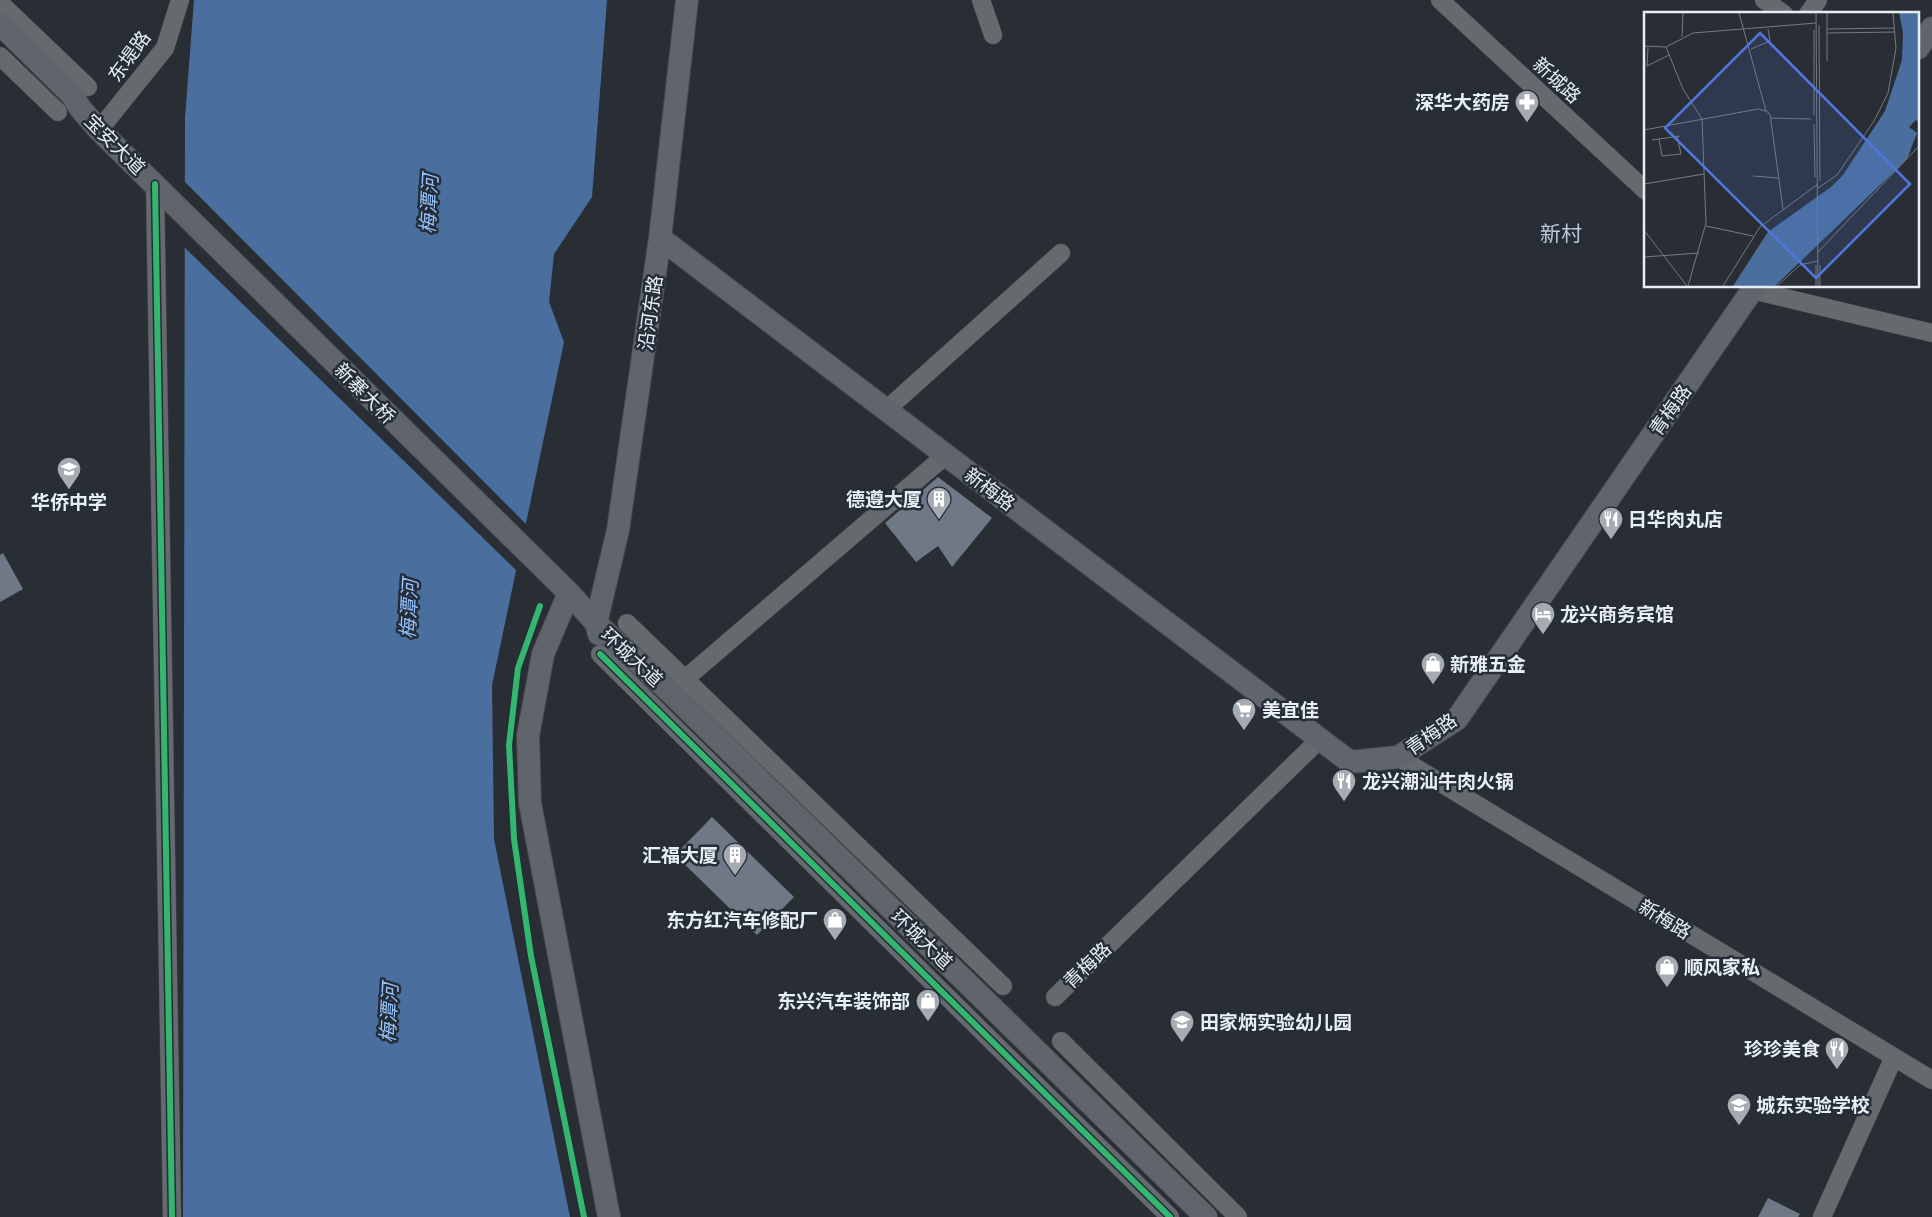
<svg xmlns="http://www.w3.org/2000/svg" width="1932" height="1217" font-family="Figtree,'Noto Sans SC',sans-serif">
<rect width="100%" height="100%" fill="#292e34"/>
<polygon fill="#4a6f9e" points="194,0 607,0 592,197 554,254 549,302 564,342 492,685 494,839 570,1217 183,1217 185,118"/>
<polygon fill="#292e34" points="182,179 528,526 518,572 182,245"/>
<g fill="#6e7985">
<polygon points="938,477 992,518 952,567 938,546 916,562 885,523"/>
<polygon points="3,553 23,589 0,602 0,555"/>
<polygon points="712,817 794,897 757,935 675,855"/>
<polygon points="1768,1198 1800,1214 1798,1217 1758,1217"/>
</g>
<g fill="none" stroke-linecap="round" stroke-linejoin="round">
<defs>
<g id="minor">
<polyline points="981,0 993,35"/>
<polyline points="1440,0 1646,191"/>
<polyline points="1764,0 1784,14"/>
<polyline points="0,3 88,87"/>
<polyline points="1808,14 1818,0"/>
<polyline points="0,56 58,112"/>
<polyline points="99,130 165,48 180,0"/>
<polyline points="155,184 172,1217"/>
<polyline points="1749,286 1752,290 1932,333"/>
<polyline points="886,410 1061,253"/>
<polyline points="627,623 1003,986"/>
<polyline points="600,654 1170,1217"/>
<polyline points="685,679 946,455"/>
<polyline points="1398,757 1932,1080"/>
<polyline points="1055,997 1320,739"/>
<polyline points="1061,1041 1238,1217"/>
<polyline points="1822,1217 1894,1057"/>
</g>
<g id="major">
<polyline points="0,24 72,95 80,108 99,130 569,593 596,623 670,692 1206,1217"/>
<polyline points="1918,48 1932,28"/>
<polyline points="660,238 1350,762 1398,757 1457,719 1755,286"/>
<polyline points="569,593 543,654 528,736 530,803 609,1217"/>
<polyline points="599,634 596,623 618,530 660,238 687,0"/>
</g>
</defs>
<use href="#minor" stroke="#464a4f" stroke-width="19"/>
<use href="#major" stroke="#464a4f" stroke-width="24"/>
<use href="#minor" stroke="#656a6f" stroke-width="18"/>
<use href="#major" stroke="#60656c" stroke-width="22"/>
<defs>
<g id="cycleway">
<polyline points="155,184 172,1217"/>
<polyline points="540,606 518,668 509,745 514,839 531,956 584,1217"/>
<polyline points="600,654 1170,1217"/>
</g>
</defs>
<use href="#cycleway" stroke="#252d38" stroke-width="9"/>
<use href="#cycleway" stroke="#33b770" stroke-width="6"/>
</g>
<defs>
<symbol id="pharmacy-pin" viewBox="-11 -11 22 30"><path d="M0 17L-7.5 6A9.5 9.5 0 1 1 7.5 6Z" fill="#a6abb1" stroke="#252d38"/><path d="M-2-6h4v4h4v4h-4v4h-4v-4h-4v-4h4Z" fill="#fff"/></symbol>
<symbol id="school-pin" viewBox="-11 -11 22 30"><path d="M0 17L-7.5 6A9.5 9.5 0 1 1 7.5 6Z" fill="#a6abb1" stroke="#252d38"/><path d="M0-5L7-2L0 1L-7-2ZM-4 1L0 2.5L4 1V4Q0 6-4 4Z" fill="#fff"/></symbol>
<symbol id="building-pin" viewBox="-11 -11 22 30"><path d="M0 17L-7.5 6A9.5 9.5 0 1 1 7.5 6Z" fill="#a6abb1" stroke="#252d38"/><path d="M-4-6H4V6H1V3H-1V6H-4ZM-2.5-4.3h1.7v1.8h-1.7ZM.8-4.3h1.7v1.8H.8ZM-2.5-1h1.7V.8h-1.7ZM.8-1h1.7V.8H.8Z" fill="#fff"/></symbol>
<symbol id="restaurant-pin" viewBox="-11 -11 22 30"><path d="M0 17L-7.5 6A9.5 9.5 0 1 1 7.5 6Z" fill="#a6abb1" stroke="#252d38"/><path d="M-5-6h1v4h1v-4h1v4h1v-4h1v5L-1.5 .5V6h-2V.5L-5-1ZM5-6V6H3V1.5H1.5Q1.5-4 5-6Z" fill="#fff"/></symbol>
<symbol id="hotel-pin" viewBox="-11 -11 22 30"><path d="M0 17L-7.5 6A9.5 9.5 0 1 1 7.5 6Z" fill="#a6abb1" stroke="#252d38"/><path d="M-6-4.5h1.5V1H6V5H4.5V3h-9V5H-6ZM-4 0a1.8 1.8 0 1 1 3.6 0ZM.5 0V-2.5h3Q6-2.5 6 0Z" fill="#fff"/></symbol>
<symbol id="shop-pin" viewBox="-11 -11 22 30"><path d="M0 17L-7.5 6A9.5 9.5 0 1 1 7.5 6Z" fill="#a6abb1" stroke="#252d38"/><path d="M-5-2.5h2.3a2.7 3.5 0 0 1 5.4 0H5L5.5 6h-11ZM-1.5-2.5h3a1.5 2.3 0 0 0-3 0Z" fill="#fff"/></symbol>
<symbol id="supermarket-pin" viewBox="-11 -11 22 30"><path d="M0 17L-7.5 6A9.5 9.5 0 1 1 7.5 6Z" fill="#a6abb1" stroke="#252d38"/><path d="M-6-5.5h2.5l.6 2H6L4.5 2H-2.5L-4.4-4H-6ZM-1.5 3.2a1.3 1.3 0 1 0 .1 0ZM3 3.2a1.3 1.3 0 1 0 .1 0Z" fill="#fff"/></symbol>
</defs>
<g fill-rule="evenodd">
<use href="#pharmacy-pin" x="1513" y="88" width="28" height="38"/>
<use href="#school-pin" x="55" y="455" width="28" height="38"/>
<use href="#building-pin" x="925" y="485" width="28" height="38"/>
<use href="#restaurant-pin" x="1597" y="505" width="28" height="38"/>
<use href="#hotel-pin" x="1529" y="600" width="28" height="38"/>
<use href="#shop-pin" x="1419" y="650" width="28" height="38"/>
<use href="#supermarket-pin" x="1230" y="696" width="28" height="38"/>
<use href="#restaurant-pin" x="1330" y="767" width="28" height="38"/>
<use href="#building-pin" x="721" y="841" width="28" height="38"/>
<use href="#shop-pin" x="821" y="906" width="28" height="38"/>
<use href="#shop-pin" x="1653" y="953" width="28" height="38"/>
<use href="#shop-pin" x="914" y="987" width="28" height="38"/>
<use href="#school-pin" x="1168" y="1008" width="28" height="38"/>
<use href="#restaurant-pin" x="1823" y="1035" width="28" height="38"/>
<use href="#school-pin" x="1725" y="1091" width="28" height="38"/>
</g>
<g text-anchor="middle" stroke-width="5" stroke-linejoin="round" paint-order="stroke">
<g font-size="19" fill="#e9eef5" stroke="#252d38">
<text transform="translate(129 56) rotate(-54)" y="7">东堤路</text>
<text transform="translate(1557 80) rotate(43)" y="7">新城路</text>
<text transform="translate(115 144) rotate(45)" y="7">宝安大道</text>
<text transform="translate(650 313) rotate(-82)" y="7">沿河东路</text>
<text transform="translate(365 393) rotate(45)" y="7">新寨大桥</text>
<text transform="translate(1670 410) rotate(-55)" y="7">青梅路</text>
<text transform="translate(990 489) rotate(37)" y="7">新梅路</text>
<text transform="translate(632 657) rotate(43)" y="7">环城大道</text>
<text transform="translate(1431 734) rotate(-35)" y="7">青梅路</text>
<text transform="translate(1665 919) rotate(31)" y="7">新梅路</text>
<text transform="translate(922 939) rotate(44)" y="7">环城大道</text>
<text transform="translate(1087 965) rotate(-44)" y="7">青梅路</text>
</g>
<g font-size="19" font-weight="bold" fill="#e9eef5" stroke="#252d38" text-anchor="start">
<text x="1510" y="109" text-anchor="end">深华大药房</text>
<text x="922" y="506" text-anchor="end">德遵大厦</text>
<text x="69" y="509" text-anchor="middle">华侨中学</text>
<text x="1628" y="526">日华肉丸店</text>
<text x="1560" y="621">龙兴商务宾馆</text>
<text x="1450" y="671">新雅五金</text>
<text x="1262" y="717">美宜佳</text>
<text x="1362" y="788">龙兴潮汕牛肉火锅</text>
<text x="718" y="862" text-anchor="end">汇福大厦</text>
<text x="818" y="927" text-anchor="end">东方红汽车修配厂</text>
<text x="1684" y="974">顺风家私</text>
<text x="910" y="1008" text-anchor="end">东兴汽车装饰部</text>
<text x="1200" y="1029">田家炳实验幼儿园</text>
<text x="1820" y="1056" text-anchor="end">珍珍美食</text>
<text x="1756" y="1112">城东实验学校</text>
</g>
<g font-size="20" font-style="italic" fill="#95c3fe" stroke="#252d38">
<text transform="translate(429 204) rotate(-87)" y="7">梅潭河</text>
<text transform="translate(409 609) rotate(-87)" y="7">梅潭河</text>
<text transform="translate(389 1013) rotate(-87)" y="7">梅潭河</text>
</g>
<g font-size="21" fill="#bdc8d6" stroke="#252d38">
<text x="1561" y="241">新村</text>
</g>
</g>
<g transform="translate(1644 12)">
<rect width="275" height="275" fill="#292e34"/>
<path d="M255 1H275V110L272 108 265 115 273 121 263 147 131 274H89L124 220 187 175 199 163 241 99 258 48 259 20Z" fill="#4a6f9e"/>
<path fill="none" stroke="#767b81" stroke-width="1" d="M95 1 122 99M172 1 174 274M175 13 176 169M183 17 250 16M170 18V103M183 21 251 20M38 25 39 1M0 34 22 35 49 21 172 11M4 35 3 54 25 43M22 35 39 77 58 107 62 211 44 274M107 37 126 29 124 17M183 49V1M126 106 167 107M170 112 171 165M0 118 114 97 122 99 126 102 139 197M15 127 18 144 37 142 33 124M8 128 36 124M109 164 135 166M0 172 60 162M174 176 193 163 230 109 244 81 252 36 249 1M62 214 109 224M0 218 43 274M174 240 275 134M0 245 55 241M172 253V274M176 253V274M79 274 116 215 174 172M133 274 156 253 174 249"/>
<path fill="#5076df" fill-opacity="0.15" stroke="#5076df" stroke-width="2.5" d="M116 21 266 172 172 266 21 116Z"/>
<rect width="275" height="275" fill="none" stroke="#e9eef5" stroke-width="2.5"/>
</g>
</svg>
